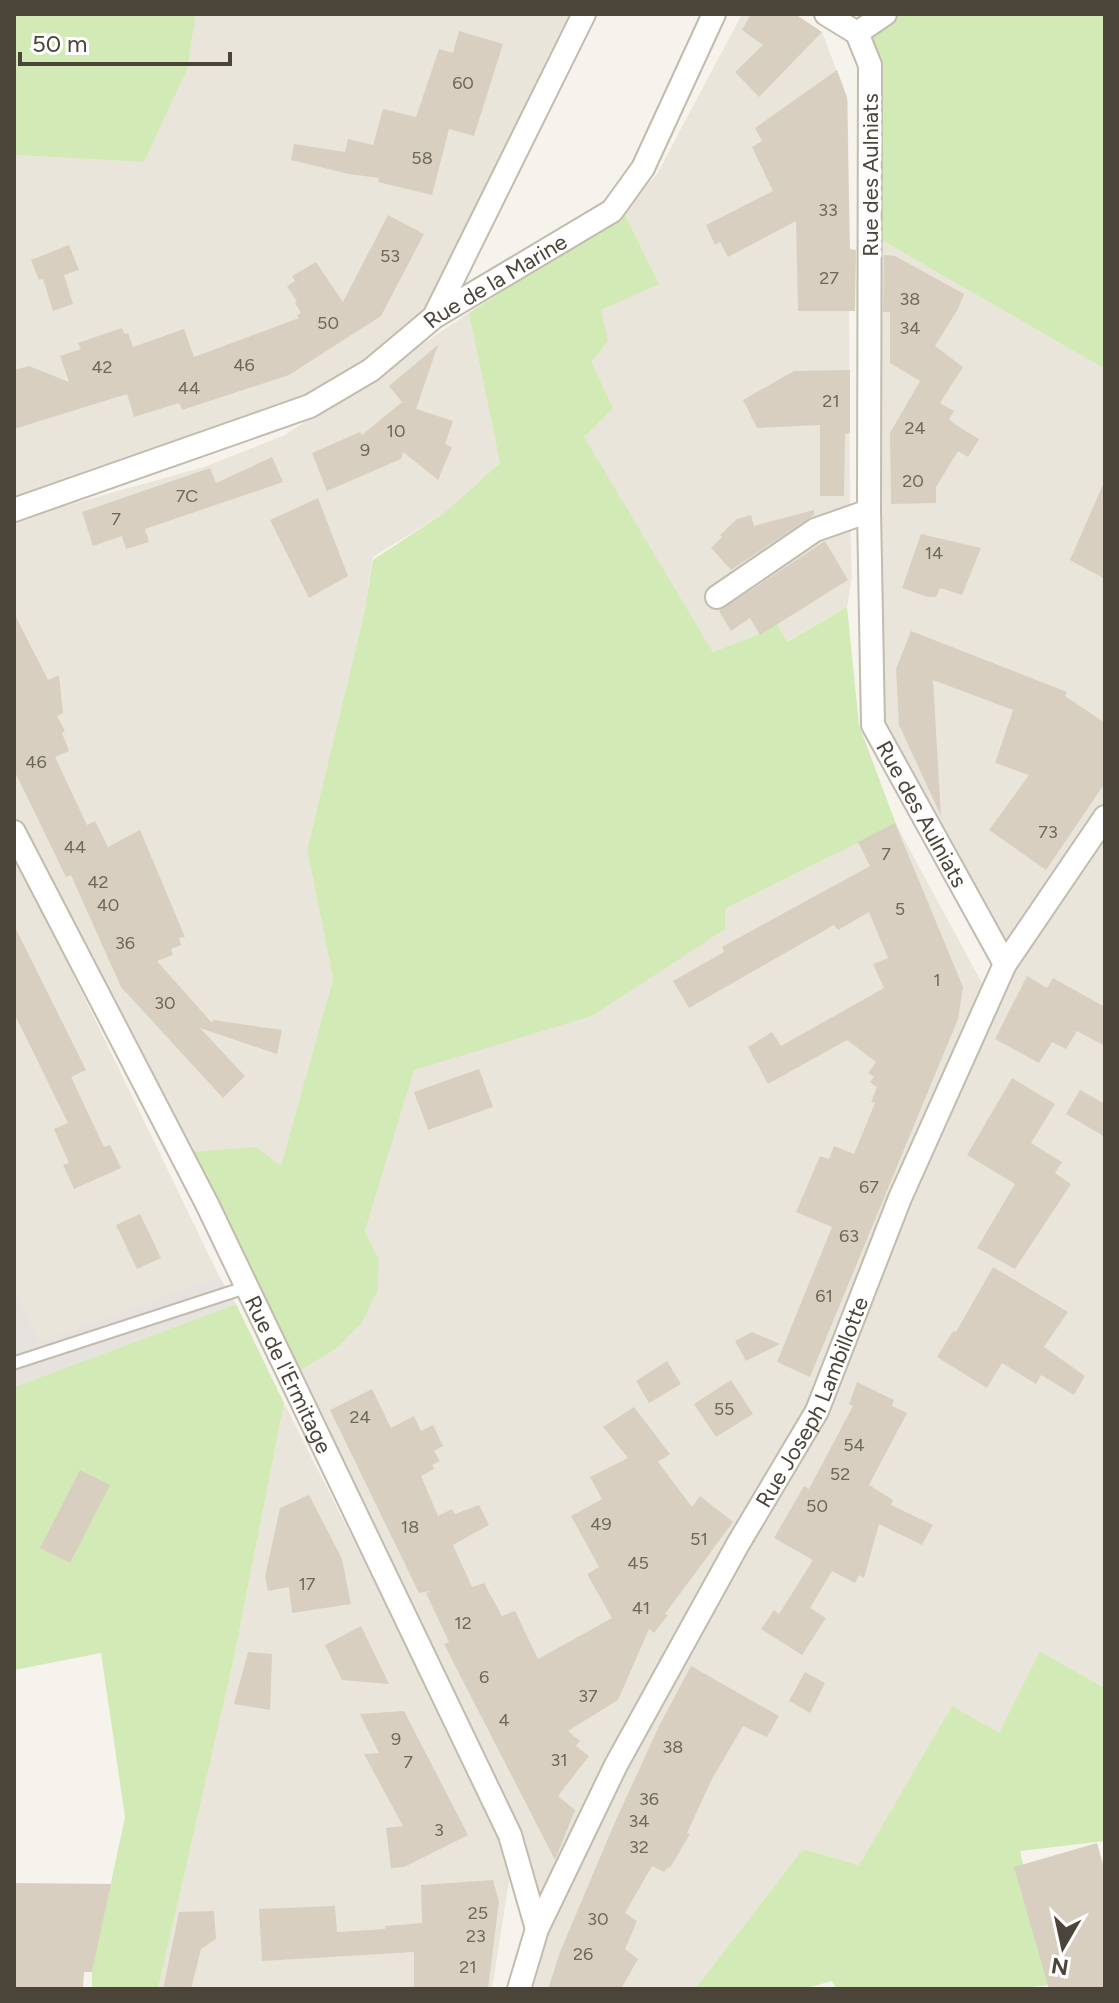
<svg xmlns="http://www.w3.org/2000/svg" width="1119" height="2003" font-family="Figtree,sans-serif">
<rect width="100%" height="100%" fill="#f6f3ec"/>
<g fill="#eae5da">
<polygon points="196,14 585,14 434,317 310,406 14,510 14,155 144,162 187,70"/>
<polygon points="742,14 795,14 822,32 848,101 850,517 852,577 847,607 786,642 777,623 759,634 713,652 583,437 612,408 590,362 623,211 657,174"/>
<polygon points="871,234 1105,369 1105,1688 1041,1651 999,1734 952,1707 859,1865 803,1849 695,1989 516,1989 562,1875 531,1904 290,1377 337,1348 379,1259 365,1231 414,1069 592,1016 725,909 896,824 990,998 1005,964 873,725"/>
<polygon points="469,313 500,463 444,513 373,557 364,614 307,850 333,979 281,1167 181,1153 14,832 14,520 204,467 285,435"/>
<polygon points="14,852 219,1276 40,1341 14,1290"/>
<polygon points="284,1403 485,1800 510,1875 492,1989 158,1989 234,1658"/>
</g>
<polygon fill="#e6e2dd" points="219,1276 236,1304 14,1387 14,1290 40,1341"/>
<g fill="#d2eab5">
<polygon points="14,14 196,14 187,70 144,162 14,155"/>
<polygon points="890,14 1105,14 1105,369 871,234 857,33"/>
<polygon points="623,211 659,284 601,310 608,341 591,362 613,408 584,437 713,652 759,634 777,623 787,642 847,607 859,725 896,824 725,909 725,929 592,1016 414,1070 365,1231 379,1259 377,1291 363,1321 337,1348 290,1377 181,1153 256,1147 281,1166 333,979 307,850 364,614 373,560 444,513 500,463 469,313"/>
<polygon points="236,1304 284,1403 234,1658 158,1989 92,1989 92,1971 125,1817 101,1653 14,1670 14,1387"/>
<polygon points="1040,1651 1105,1688 1105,1841 1020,1851 1052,1985 1011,1989 836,1989 832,1981 803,1989 695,1989 803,1849 859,1865 952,1706 999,1733"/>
</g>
<g fill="#d8cfc1">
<polygon points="751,14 795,14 822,32 759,97 735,72 763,45 742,30"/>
<polygon points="459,31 503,44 474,136 449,129 432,195 378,182 379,178 349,174 291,160 294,144 345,152 348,139 373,145 383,109 416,117 439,49 453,53"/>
<polygon points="837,70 847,97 850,249 856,250 855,311 798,311 796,221 728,257 720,242 715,245 706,225 773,191 752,147 762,141 755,128"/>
<polygon points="388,215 424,234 381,316 289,375 182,410 179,403 134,417 127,394 14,429 14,370 29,366 69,382 60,356 81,349 78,343 122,328 125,334 128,333 133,347 184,329 194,357 299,318 297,315 301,313 295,303 297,302 287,286 295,281 292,276 316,262 343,302"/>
<polygon points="69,245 79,270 64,275 73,304 53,311 43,279 39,280 31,260"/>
<polygon points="884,255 895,256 964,294 958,309 935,346 963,367 940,403 954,411 949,419 956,425 979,439 968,457 958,451 936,487 936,503 891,504 890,433 920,381 890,363 890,312 883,312"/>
<polygon points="438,345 416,409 453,421 445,444 452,447 438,480 403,452 401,459 327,491 312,453 360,432 362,435 402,402 389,386"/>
<polygon points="850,370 850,433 845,434 844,496 820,496 820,425 757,428 743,400 794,371"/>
<polygon points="272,457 283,482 145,529 149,542 126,549 122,536 93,546 82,512 210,468 216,483"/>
<polygon points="1105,480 1105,579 1070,560"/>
<polygon points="318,498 348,576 309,598 270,520"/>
<polygon points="814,510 814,515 731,570 711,548 722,537 720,535 737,519 751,515 754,526"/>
<polygon points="921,534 981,548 962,595 940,588 936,597 928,597 902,588"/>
<polygon points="825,541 848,580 760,635 750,618 731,631 719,611"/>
<polygon points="14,613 48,680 59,675 63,713 57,716 65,731 62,733 69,751 55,757 87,825 95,821 108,847 140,830 185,937 179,938 181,945 171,949 173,955 157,961 212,1023 213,1020 282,1030 277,1054 200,1028 245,1076 223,1098 121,987 71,875 66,877 14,770"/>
<polygon points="911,631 1067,692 1065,696 1105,723 1105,783 1046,870 989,830 1029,775 995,763 1013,710 933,680 941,816 899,725 896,669"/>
<polygon points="895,823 963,987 958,1019 810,1377 777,1362 832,1227 796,1212 820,1156 829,1159 834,1146 854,1154 875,1103 871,1102 877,1087 870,1082 874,1077 868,1073 876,1062 847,1040 768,1084 748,1047 772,1032 781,1046 884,988 873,964 888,958 869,912 838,930 834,925 689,1008 673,981 724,952 722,947 870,866 858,842"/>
<polygon points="14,925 86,1070 71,1077 104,1147 110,1145 121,1168 74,1189 63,1165 69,1163 54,1129 68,1123 14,1013"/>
<polygon points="1027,976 1047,988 1053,978 1105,1007 1105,1046 1077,1031 1066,1049 1052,1042 1039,1063 995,1039"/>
<polygon points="479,1069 493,1107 428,1130 414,1092"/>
<polygon points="1012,1078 1055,1104 1031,1143 1062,1162 1055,1173 1071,1184 1015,1269 977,1248 1015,1184 967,1155"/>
<polygon points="1080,1090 1105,1104 1105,1137 1066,1114"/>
<polygon points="140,1214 161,1258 137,1269 116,1225"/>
<polygon points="993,1267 1068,1312 1044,1347 1085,1376 1074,1395 1041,1375 1036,1384 1002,1363 987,1388 937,1357 953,1331 956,1332"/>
<polygon points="752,1332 780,1344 746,1361 735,1341"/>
<polygon points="667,1361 681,1384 649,1403 636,1381"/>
<polygon points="731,1380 753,1414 716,1437 694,1404"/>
<polygon points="857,1382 894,1400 892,1406 907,1413 869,1485 893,1500 891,1505 933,1525 922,1545 879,1524 864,1578 859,1575 855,1583 832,1571 810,1608 826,1618 802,1655 761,1629 774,1610 779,1614 813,1560 774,1538 804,1486 809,1489 853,1406 849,1404"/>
<polygon points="372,1389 391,1428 414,1416 421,1431 433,1425 443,1446 434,1451 440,1461 432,1465 434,1469 421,1476 438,1516 452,1509 455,1514 479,1505 489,1525 453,1545 472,1587 484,1583 502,1616 515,1611 538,1659 612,1618 587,1574 599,1567 571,1516 602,1499 590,1477 628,1458 603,1427 634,1407 670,1454 658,1462 692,1507 700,1496 733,1522 665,1614 668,1615 654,1633 649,1629 618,1700 568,1731 580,1741 576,1746 589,1756 558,1796 575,1810 555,1860 444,1644 449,1642 426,1593 431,1591 419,1593 330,1410"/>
<polygon points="80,1470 110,1485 70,1563 40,1548"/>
<polygon points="309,1495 342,1559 351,1604 292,1613 289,1587 268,1591 265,1577 280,1508"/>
<polygon points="361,1626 389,1684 342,1680 325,1645"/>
<polygon points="248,1652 272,1654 270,1710 234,1704"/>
<polygon points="691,1666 779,1716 767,1737 743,1726 712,1779 687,1833 690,1834 670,1868 668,1867 664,1872 652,1866 625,1913 637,1921 625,1949 638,1959 621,1989 548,1989 560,1952 615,1822 659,1726"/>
<polygon points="805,1672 825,1683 810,1713 789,1701"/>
<polygon points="404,1711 468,1835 404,1867 391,1868 386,1828 403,1826 364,1754 379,1753 360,1714"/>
<polygon points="1097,1843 1105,1871 1105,1989 1049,1989 1014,1867"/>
<polygon points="493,1880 499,1902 488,1989 414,1989 414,1952 262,1961 259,1909 335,1906 337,1932 385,1929 385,1926 422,1923 421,1885"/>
<polygon points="14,1883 111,1884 92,1972 84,1972 83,1989 14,1989"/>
<polygon points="214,1911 216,1939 201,1949 191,1989 163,1989 179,1912"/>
</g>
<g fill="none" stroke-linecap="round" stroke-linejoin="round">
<defs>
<polyline id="service" points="14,1363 247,1287"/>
<g id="minor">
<polyline points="826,14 857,33"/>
<path id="s1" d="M857 33 870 65 869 511 873 725 1005 964"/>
<polyline points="857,33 885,14"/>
<polyline points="435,315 584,14"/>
<path id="s2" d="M14 510 310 406 371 370 434 317 612 211 643 168 714 14"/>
<polyline points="717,597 815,530 869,511"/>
<path id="s3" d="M14 832 207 1204 510 1835 537 1929"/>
<path id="s4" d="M519 1989 537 1929 616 1765 738 1544 817 1411 900 1198 1005 964 1105 817"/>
</g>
</defs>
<use href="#service" stroke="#c2bbae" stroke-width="15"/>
<use href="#minor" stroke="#c2bbae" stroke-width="26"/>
<use href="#service" stroke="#fff" stroke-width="11"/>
<use href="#minor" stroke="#fff" stroke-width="22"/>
</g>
<g text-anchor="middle" stroke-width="7" stroke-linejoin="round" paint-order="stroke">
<g font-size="18" fill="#6e675b">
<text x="463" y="89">60</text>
<text x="422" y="164">58</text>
<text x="828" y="216">33</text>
<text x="390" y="262">53</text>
<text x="829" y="284">27</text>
<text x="910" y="305">38</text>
<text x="328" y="329">50</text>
<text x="910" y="334">34</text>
<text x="244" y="371">46</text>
<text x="102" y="373">42</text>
<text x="189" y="394">44</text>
<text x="831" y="407">21</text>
<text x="915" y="434">24</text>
<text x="396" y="437">10</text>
<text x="365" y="456">9</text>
<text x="913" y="487">20</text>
<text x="187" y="502">7C</text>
<text x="116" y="525">7</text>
<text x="934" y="559">14</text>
<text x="36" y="768">46</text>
<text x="1048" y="838">73</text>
<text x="75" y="853">44</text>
<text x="886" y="860">7</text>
<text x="98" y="888">42</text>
<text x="108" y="911">40</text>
<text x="900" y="915">5</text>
<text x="125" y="949">36</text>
<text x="937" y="986">1</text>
<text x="165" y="1009">30</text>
<text x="869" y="1193">67</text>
<text x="849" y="1242">63</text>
<text x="824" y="1302">61</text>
<text x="724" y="1415">55</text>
<text x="360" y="1423">24</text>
<text x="854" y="1451">54</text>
<text x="840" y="1480">52</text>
<text x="817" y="1512">50</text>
<text x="601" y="1530">49</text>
<text x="410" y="1533">18</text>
<text x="699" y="1545">51</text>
<text x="638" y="1569">45</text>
<text x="307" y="1590">17</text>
<text x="641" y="1614">41</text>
<text x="463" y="1629">12</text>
<text x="484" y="1683">6</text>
<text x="588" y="1702">37</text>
<text x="504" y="1726">4</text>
<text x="396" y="1745">9</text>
<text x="673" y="1753">38</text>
<text x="559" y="1766">31</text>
<text x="408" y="1768">7</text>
<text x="649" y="1805">36</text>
<text x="639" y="1827">34</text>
<text x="439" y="1836">3</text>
<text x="639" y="1853">32</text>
<text x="478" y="1919">25</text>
<text x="598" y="1925">30</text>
<text x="476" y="1942">23</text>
<text x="583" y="1960">26</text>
<text x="468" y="1973">21</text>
</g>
<g font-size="22" fill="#4b4439" stroke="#fff">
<text transform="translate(870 175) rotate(-90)" y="8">Rue des Aulniats</text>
<text dy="8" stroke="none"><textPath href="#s2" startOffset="538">Rue de la Marine</textPath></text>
<text dy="8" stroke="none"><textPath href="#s1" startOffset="796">Rue des Aulniats</textPath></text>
<text dy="8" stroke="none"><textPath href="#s3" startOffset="608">Rue de l'Ermitage</textPath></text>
<text dy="8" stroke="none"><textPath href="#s4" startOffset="658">Rue Joseph Lambillotte</textPath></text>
</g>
</g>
<rect width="1119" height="2003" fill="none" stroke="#4b4439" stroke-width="32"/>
<g transform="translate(1063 1947) rotate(189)" stroke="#ffffff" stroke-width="6" paint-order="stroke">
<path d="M0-6L14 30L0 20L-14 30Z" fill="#4b4439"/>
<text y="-12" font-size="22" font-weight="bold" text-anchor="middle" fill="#4b4439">N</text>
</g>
<path d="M20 52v12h210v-12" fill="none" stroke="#4b4439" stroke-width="4"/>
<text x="32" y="52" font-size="24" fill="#4b4439" stroke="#ffffff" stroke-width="6" paint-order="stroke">50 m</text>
</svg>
